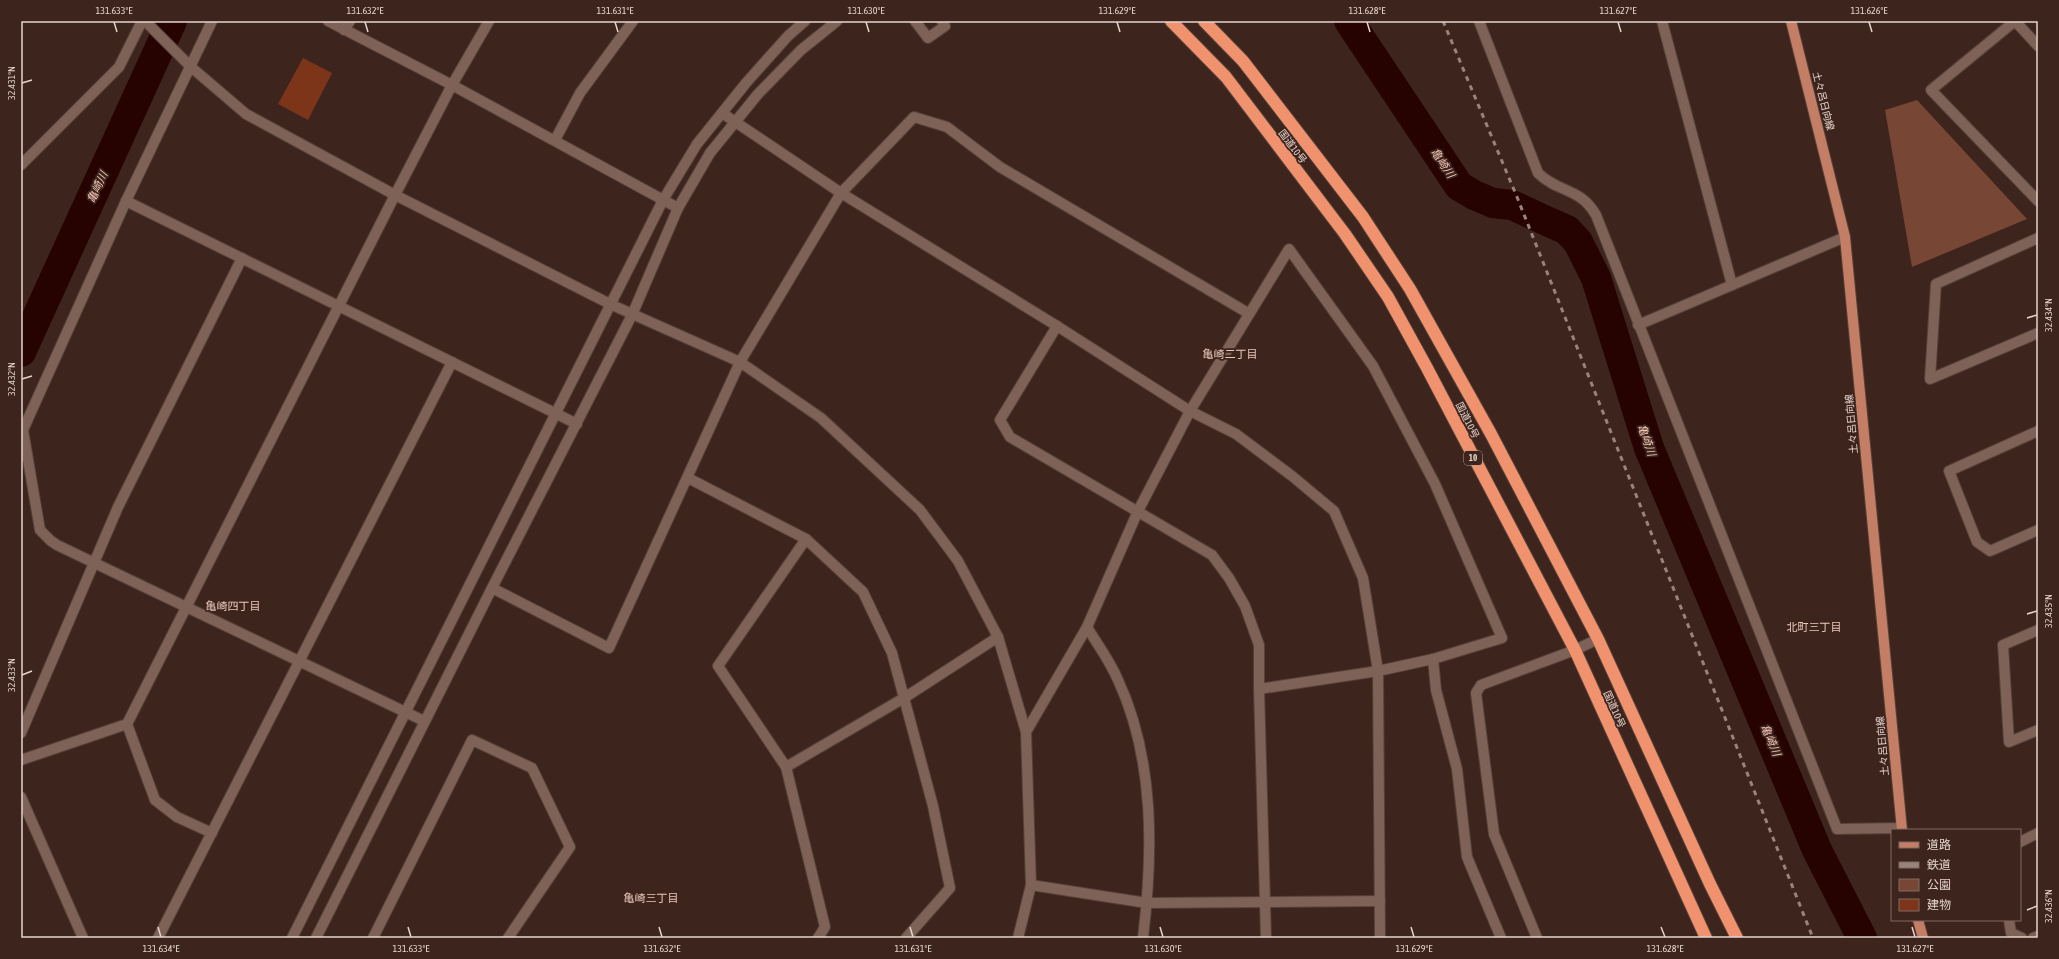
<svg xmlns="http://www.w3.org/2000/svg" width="2059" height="959" font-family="'Asap Condensed','Noto Sans JP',sans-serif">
<rect width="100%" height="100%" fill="#3d241c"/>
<polygon fill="#774634" points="1917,100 2027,219 1912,267 1885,110"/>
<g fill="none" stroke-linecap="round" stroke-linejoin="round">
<g stroke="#260300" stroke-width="30">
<polyline points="1349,21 1459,186 1474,195 1493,203 1512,205 1551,223 1567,230 1578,242 1596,278 1649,448 1817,850 1862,938"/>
<polyline points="21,352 172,21"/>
</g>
</g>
<polygon fill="#7d3519" points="303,58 332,73 308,120 278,104"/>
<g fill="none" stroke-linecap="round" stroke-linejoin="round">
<defs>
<g id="minor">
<polyline points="145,21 191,67 246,114 395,195 612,305 740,362 821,418 920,510 958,561 998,637 1026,732 1031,885 1018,938"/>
<polyline points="212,21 126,201 23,430 40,530 51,541 57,545 424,721"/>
<polyline points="328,21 452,85 678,208"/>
<polyline points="915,21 928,38 945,26 942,21"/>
<path d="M1479 21 1538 173C1558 193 1580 187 1596 215L1837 829 1901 828"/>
<polyline points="1662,21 1732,285"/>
<polyline points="2015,21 1931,90 2038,201"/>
<polyline points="2015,21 2038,46"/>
<polyline points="344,30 350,21"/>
<polyline points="722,113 841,193 1057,326 1190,411 1236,434 1292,476 1334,511 1363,578 1378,671 1380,938"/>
<polyline points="555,140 580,93 633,21"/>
<polyline points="21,165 119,67 142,21"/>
<polyline points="126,201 577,424"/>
<polyline points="2038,238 1936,284 1930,379 2038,333"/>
<polyline points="1638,325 1845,237"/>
<polyline points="1057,326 1000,420 1010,437 1212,555 1229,578 1245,606 1259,645 1259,689 1266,938"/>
<polyline points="2038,431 1949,471 1977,542 1990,551 2038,530"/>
<polyline points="688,478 806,539 863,592 892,653 933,806 950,888 906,938"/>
<polyline points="806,539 718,666 786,767 825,927 818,938"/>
<polyline points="492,588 609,648 740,362 841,193 914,117 947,127 1000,167 1248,313"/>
<path d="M1087 627C1097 644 1110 661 1118 680 1155 760 1153 853 1143 938"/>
<polyline points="2038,630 2003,645 2009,742 2038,730"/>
<polyline points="1433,659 1436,690 1457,769 1467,857 1501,938"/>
<polyline points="127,724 155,800 177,817 212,833"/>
<polyline points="1026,732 1087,627 1138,511 1190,411 1289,249 1373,366 1435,484 1502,638 1433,659 1378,671 1259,689"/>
<polyline points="21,733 118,507 242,258"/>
<polyline points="21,760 127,724 395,195 452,85 489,21"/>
<polyline points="786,767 904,698 998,637"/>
<polyline points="21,797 83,938"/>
<polyline points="2020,842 2038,833"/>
<polyline points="1031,885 1147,903 1380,901"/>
<polyline points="2009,920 2011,933 2022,938"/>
<polyline points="158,938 452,362"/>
<polyline points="292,938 663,200 697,144 746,83 788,36 805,21"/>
<polyline points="316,938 492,588 632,315 678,208 710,153 758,94 801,50 837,21"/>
<polyline points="373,938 472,740 532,768 570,847 508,938"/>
<polyline points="1537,938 1494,834 1476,693 1481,685 1575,650 1598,639"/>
<polyline points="2033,938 2038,936"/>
</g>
<g id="major">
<polyline points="1791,21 1845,237 1902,830"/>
<polyline points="1918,920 1923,938"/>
</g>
<g id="highway">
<polyline points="1171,21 1226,77 1345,234 1388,297 1427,368 1575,650 1706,938"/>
<polyline points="1204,21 1243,61 1363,217 1410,289 1491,434 1598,639 1710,884 1737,938"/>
</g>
</defs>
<use href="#minor" stroke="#554139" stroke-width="12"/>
<use href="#major" stroke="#554139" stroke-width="12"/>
<use href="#highway" stroke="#554139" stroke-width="14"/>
<use href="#minor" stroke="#7e6157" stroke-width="10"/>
<use href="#major" stroke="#c37e65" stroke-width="10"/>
<use href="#highway" stroke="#f1926f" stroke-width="12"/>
<polyline stroke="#99847d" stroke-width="3" stroke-dasharray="5 5" stroke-linecap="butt" points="1443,21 1517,197 1813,938"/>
</g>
<path fill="none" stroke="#e5d4ce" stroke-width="1.5" d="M114 22 117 32M365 22 368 32M615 22 618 32M866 22 869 32M1117 22 1120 32M1367 22 1370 32M1618 22 1621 32M1869 22 1872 32M22 83 32 80M2027 318 2037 315M22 379 32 376M2027 614 2037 611M22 675 32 671M2027 910 2037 906M158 927 161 937M408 927 411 937M659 927 662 937M910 927 913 937M1160 927 1163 937M1411 927 1414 937M1661 927 1665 937M1912 927 1915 937"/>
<g text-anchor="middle" stroke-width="3.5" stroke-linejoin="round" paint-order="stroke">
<rect fill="#3d241c" stroke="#b39f99" stroke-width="1" x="1464" y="451" width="18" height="14" rx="3"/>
<g font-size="9" font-weight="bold" fill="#e5d4ce">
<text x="1473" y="461">10</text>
</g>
<g font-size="10" fill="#e5d4ce" stroke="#3d241c">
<text transform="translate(1824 101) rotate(76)" y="4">土々呂日向線</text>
<text transform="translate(1293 146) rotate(53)" y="4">国道10号</text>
<text transform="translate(1468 420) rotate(63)" y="4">国道10号</text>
<text transform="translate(1851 424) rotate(-95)" y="4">土々呂日向線</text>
<text transform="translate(1615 709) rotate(66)" y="4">国道10号</text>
<text transform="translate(1882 746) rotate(-95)" y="4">土々呂日向線</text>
</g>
<g font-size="11" font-style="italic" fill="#f6c9ba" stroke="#3d241c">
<text transform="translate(1443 163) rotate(56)" y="4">亀崎川</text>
<text transform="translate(97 187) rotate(-65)" y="4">亀崎川</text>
<text transform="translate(1647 440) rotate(71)" y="4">亀崎川</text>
<text transform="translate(1771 740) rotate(67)" y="4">亀崎川</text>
</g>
<g font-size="11" fill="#e8c7bc" stroke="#3d241c">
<text x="1230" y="358">亀崎二丁目</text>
<text x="233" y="610">亀崎四丁目</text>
<text x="1814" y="631">北町三丁目</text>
<text x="651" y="902">亀崎三丁目</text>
</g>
</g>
<rect width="2059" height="959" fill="none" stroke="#3d241c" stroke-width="44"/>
<rect x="1891" y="829" width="130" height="92" fill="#3d241c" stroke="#806a63"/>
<rect x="1899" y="842" width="20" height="6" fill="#c37e65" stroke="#806a63"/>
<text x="1927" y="849" font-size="12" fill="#e5d4ce">道路</text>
<rect x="1899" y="862" width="20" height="6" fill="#99847d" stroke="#806a63"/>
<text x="1927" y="869" font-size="12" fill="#e5d4ce">鉄道</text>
<rect x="1899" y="879" width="20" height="12" fill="#774634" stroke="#806a63"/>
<text x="1927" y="889" font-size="12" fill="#e5d4ce">公園</text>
<rect x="1899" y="899" width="20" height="12" fill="#7d3519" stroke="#806a63"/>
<text x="1927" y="909" font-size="12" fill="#e5d4ce">建物</text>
<rect x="22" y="22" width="2015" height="915" fill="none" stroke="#e5d4ce" stroke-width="1.5"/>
<g font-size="10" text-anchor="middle" fill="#e5d4ce">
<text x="114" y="14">131.633°E</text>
<text x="365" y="14">131.632°E</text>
<text x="615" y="14">131.631°E</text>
<text x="866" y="14">131.630°E</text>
<text x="1117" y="14">131.629°E</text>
<text x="1367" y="14">131.628°E</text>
<text x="1618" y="14">131.627°E</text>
<text x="1869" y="14">131.626°E</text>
<text transform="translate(11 83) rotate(-90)" y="4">32.431°N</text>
<text transform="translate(2048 315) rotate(-90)" y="4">32.434°N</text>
<text transform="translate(11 379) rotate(-90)" y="4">32.432°N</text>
<text transform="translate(2048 611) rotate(-90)" y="4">32.435°N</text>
<text transform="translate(11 675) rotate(-90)" y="4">32.433°N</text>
<text transform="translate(2048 906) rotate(-90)" y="4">32.436°N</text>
<text x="161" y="952">131.634°E</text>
<text x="411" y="952">131.633°E</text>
<text x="662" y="952">131.632°E</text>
<text x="913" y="952">131.631°E</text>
<text x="1163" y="952">131.630°E</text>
<text x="1414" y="952">131.629°E</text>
<text x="1665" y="952">131.628°E</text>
<text x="1915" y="952">131.627°E</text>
</g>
</svg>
